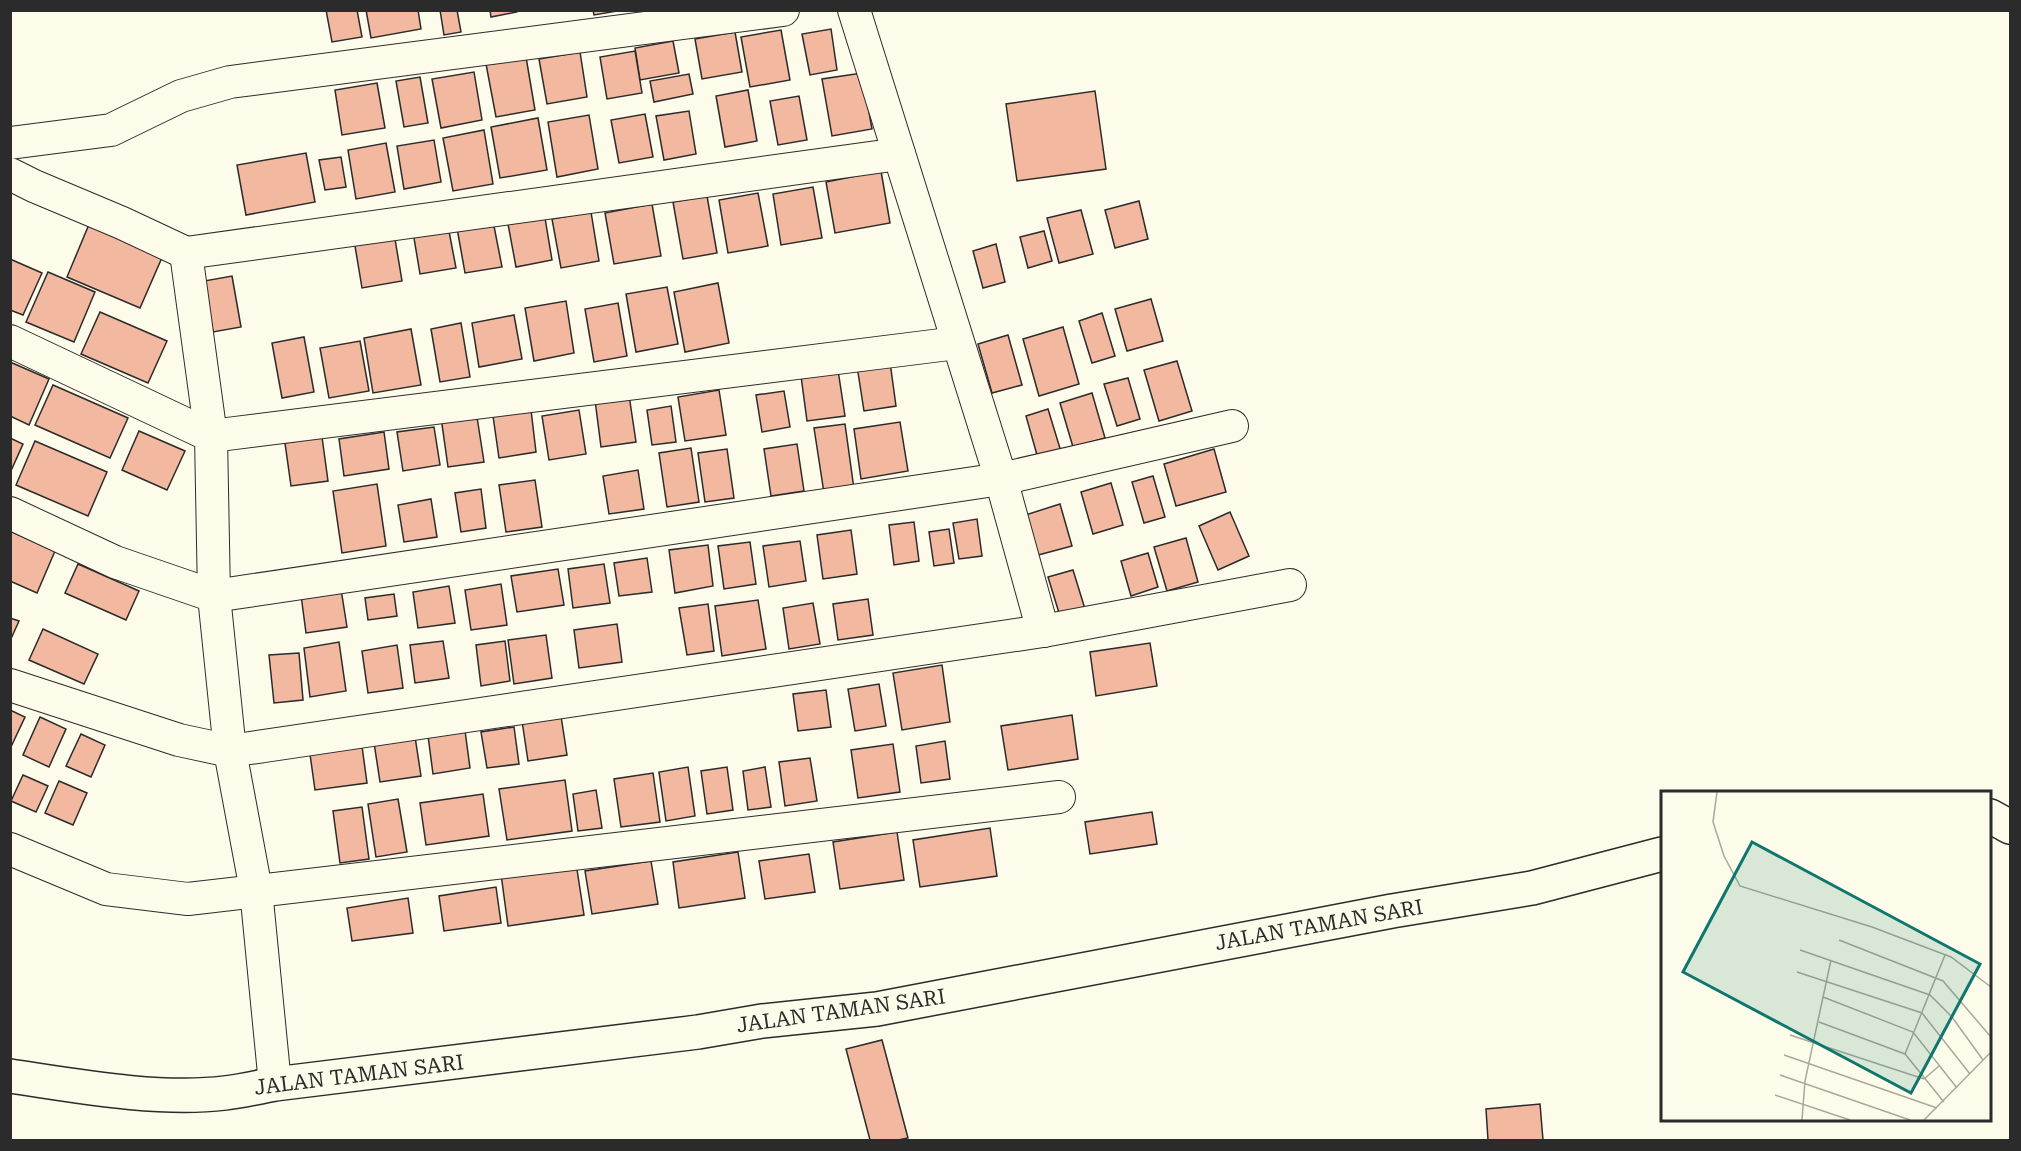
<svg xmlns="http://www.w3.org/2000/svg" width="2021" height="1151" font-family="'Roboto Serif',serif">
<rect width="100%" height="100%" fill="#fdfbea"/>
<g fill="#f2b8a0" stroke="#2b2b2b" stroke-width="1.5">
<polygon points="326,10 357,10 362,37 332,42"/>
<polygon points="366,10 418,10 421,29 371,38"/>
<polygon points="440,10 457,10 461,32 444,35"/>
<polygon points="490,10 517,10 517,12 491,17"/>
<polygon points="593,10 623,10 594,15"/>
<polygon points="831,29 837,70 810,75 802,34"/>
<polygon points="781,30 790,80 750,87 741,37"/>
<polygon points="735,32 742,72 702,79 695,39"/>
<polygon points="673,41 679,73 640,80 635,48"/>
<polygon points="635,51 642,93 607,99 600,57"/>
<polygon points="580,52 587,97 547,104 539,59"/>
<polygon points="526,57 535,110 496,117 486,64"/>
<polygon points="474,72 482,120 441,128 432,79"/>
<polygon points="862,73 872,129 832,136 822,79"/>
<polygon points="689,74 693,94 654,102 650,81"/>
<polygon points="420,77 428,123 404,127 396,81"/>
<polygon points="377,83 385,128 342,135 335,90"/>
<polygon points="748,90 757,141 725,147 716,96"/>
<polygon points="1095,91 1106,169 1017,181 1006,104"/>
<polygon points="799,96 807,140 778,145 770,101"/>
<polygon points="689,111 696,154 664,160 656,116"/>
<polygon points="645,114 653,157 619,163 611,120"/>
<polygon points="589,115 598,169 557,177 548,122"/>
<polygon points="538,118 547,170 500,178 491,127"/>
<polygon points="484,130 493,184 453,191 443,138"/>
<polygon points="434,140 441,182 404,189 397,146"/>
<polygon points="386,143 395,192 356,199 348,150"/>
<polygon points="306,153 315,202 246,215 237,165"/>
<polygon points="341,157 346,187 325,190 319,160"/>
<polygon points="881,171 890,223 835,233 826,182"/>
<polygon points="813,187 822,238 781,245 773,194"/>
<polygon points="758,193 768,246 728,253 719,200"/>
<polygon points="707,196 717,253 683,259 673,202"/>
<polygon points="1139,201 1148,239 1115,248 1105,210"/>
<polygon points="652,204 661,256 614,264 605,213"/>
<polygon points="1081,210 1093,254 1059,263 1047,218"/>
<polygon points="591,212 599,261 561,268 552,219"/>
<polygon points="545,218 552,260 516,267 508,224"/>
<polygon points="493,221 502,267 465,273 457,228"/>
<polygon points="90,222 164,253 140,308 67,277"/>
<polygon points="448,226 456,268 420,274 413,232"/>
<polygon points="1044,231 1052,261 1028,268 1020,237"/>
<polygon points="394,233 402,281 362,288 354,240"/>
<polygon points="996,244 1005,282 983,288 973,251"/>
<polygon points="10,259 42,273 23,315 10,310"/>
<polygon points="48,272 95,292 74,342 26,322"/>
<polygon points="232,276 241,327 213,332 204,281"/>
<polygon points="718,283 729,343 685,352 674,292"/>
<polygon points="667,287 678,344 636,352 626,294"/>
<polygon points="1151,299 1163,341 1127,351 1115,309"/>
<polygon points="566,301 574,353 534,361 525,308"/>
<polygon points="618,303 627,356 594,362 585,309"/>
<polygon points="100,312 167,341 148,383 81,354"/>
<polygon points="1102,313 1115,356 1092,363 1079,321"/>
<polygon points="514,315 522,359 479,367 472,323"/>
<polygon points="461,323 470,377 440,382 431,329"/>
<polygon points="1063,327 1079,384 1039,396 1023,339"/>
<polygon points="411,329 421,385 373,393 364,338"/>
<polygon points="1008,335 1022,385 992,393 978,344"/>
<polygon points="304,337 314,392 282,398 272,343"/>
<polygon points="360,341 369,391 329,398 320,348"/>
<polygon points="1177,361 1192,411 1159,421 1144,370"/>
<polygon points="10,362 49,379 29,425 10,416"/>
<polygon points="890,362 896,406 864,411 857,366"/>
<polygon points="838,370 845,416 807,421 801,376"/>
<polygon points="1128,378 1140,419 1117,426 1104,384"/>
<polygon points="53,385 128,418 110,458 35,425"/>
<polygon points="719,390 726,435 685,441 678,397"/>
<polygon points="784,391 790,427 762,432 756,395"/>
<polygon points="1092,393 1105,438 1073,447 1060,403"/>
<polygon points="629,395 636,442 601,447 595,400"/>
<polygon points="475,404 484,462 448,467 440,410"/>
<polygon points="671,406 676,442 652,445 647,410"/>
<polygon points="1048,409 1062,455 1039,462 1026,416"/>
<polygon points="531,410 536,452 499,458 493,416"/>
<polygon points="579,410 586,454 549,460 542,416"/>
<polygon points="900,422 908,471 861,479 854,429"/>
<polygon points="845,424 854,489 824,493 814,428"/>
<polygon points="434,427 440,465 403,471 397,432"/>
<polygon points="139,431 185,451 167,490 122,470"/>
<polygon points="384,432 389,469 344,476 339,439"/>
<polygon points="322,437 328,481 291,486 285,443"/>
<polygon points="10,438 23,444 10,473"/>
<polygon points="35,441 107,472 88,516 16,485"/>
<polygon points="797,444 804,491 771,496 764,449"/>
<polygon points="691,448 699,502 667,507 659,453"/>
<polygon points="727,449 734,498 705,502 698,453"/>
<polygon points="1214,449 1226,492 1176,506 1164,464"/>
<polygon points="638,470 644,509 609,514 603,476"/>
<polygon points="1153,476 1165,517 1144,523 1132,482"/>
<polygon points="535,480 542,527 506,532 499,485"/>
<polygon points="1111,483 1123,525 1093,534 1081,492"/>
<polygon points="377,484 386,546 342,553 333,491"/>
<polygon points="481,489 486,528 461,532 455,493"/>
<polygon points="431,499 437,537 404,542 398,505"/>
<polygon points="1060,504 1072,546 1027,558 1016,518"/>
<polygon points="1230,512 1249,556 1218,570 1199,526"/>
<polygon points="977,519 982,556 959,559 953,523"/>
<polygon points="914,522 919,561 894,565 889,525"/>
<polygon points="949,529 954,563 934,566 929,532"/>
<polygon points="851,530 857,574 823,579 817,535"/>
<polygon points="10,531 55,551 37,593 10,581"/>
<polygon points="1186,538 1198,582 1167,591 1154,547"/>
<polygon points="800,541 806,581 769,587 763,546"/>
<polygon points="750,542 756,584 724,589 718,546"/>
<polygon points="708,545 713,586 675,593 669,550"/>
<polygon points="1148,553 1158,587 1131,596 1121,561"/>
<polygon points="647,558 652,592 619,596 614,563"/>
<polygon points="78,564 139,591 126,620 65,593"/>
<polygon points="604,564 610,603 573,608 568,569"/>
<polygon points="558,569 564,605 517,612 511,576"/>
<polygon points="1073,570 1085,609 1060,616 1048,577"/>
<polygon points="501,584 507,625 471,630 465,590"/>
<polygon points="449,586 455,623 418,628 413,592"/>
<polygon points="341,589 347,627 306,633 301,595"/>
<polygon points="394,594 397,616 368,620 365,598"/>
<polygon points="868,599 873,635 838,640 833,604"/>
<polygon points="758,600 766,649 722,656 715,606"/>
<polygon points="813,603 820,644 789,649 783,608"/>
<polygon points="708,604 714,651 687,655 679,608"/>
<polygon points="10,618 19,621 10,641"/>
<polygon points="617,624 622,662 579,668 574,630"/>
<polygon points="43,629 98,654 84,684 29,660"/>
<polygon points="546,635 552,678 514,684 508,640"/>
<polygon points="443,641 449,678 415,683 410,645"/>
<polygon points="505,641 510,681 481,686 476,645"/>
<polygon points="339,642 346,691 310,697 304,648"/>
<polygon points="1150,643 1157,686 1096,696 1090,652"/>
<polygon points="397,645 403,688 368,693 362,651"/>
<polygon points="299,653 303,700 274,703 269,655"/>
<polygon points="942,665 950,722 902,730 893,673"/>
<polygon points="879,684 886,726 855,731 848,689"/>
<polygon points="826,690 831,727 798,731 793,694"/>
<polygon points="10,710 25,717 10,749"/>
<polygon points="1072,715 1078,759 1008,770 1001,726"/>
<polygon points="561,716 567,755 528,761 522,721"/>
<polygon points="40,717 66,729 49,767 23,755"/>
<polygon points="464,723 470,768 433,774 427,728"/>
<polygon points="514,727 519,764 487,768 481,732"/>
<polygon points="414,730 421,776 380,782 373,736"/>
<polygon points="81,734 105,745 91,777 66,766"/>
<polygon points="361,739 367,783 315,790 309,747"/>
<polygon points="945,741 950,779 921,783 916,746"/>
<polygon points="893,744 900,792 858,798 851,750"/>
<polygon points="810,758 817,801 785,806 779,762"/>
<polygon points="688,767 695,816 666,821 659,772"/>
<polygon points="727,767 733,810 707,814 701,771"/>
<polygon points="765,767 771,807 748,810 743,771"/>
<polygon points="653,773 660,822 621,827 614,779"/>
<polygon points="23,775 48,786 36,812 11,801"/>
<polygon points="565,780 572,831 507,840 499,789"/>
<polygon points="59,781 87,793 73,825 45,813"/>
<polygon points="596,790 602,828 578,831 573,794"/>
<polygon points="483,794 489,836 426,845 420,803"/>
<polygon points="398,799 407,852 376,857 368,804"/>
<polygon points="362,807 369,859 340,863 333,811"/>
<polygon points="1152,812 1157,844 1090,854 1085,822"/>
<polygon points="990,828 997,876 920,887 913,840"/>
<polygon points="897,832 904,880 840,889 833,842"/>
<polygon points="738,852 745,898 679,908 673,862"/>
<polygon points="809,854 815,892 765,899 759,861"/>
<polygon points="651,861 658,904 592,914 585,871"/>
<polygon points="576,863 584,915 508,926 501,874"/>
<polygon points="496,887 501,923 444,931 439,896"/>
<polygon points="408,898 413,933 352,941 347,908"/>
<polygon points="882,1040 908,1138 898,1140 870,1140 846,1049"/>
<polygon points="1540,1104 1543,1140 1488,1140 1486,1109"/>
</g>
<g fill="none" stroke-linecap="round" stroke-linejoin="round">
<defs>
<g id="minor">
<polyline points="854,10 1001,479 1043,631"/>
<polyline points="10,143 111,130 181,96 230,82 783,10"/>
<polyline points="10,174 34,186 122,223 186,253 899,154"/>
<polyline points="186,253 211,436 214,596 230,751 256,890 275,1084"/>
<polyline points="10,341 211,436 957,343"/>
<polyline points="10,513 115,562 214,596 1001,479 1232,426"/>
<polyline points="10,685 179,740 230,751 1043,631 1290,585"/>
<polyline points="10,849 106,889 188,899 1059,797"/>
</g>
<g id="tertiary">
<polyline points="1990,816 2010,827"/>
<path d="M10 1076C77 1086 158 1101 225 1093 242 1091 259 1087 275 1084L698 1032 762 1021 877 1009 1392 911 1532 888 1662 854"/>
</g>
</defs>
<use href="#minor" stroke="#2b2b2b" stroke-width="34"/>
<use href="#tertiary" stroke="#2b2b2b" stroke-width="36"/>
<use href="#minor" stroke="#fdfbea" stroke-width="32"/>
<use href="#tertiary" stroke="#fdfbea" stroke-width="33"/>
</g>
<g text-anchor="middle" stroke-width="4.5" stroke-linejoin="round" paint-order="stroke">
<g font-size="21" fill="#2b2b2b" stroke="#fdfbea">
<text transform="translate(1319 925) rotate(-10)" y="7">JALAN TAMAN SARI</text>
<text transform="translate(841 1011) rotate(-8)" y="7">JALAN TAMAN SARI</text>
<text transform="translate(359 1075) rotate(-7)" y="7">JALAN TAMAN SARI</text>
</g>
</g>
<g transform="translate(1661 791)">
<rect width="330" height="330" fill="#fdfbea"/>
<path fill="none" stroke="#a9a89e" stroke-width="1.5" d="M56 1 52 31 63 65 79 95 211 136 290 166 330 196M178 149 282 190 330 246M139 159 269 204 291 226 322 269M136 181 261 222 309 283M162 206 252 241 296 297M158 231 244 263 283 311M129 244 263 288M244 263 284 164M123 264 276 317M119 284 249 329M263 288 278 275M114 304 189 329M141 329 144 290 170 169M263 329 330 261"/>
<path fill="#0f766e" fill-opacity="0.15" stroke="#0f766e" stroke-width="3" d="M91 51 319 173 250 302 22 181Z"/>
<rect width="330" height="330" fill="none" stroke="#2b2b2b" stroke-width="3"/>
</g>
<rect width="2021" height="1151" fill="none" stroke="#2b2b2b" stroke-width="24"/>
</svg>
